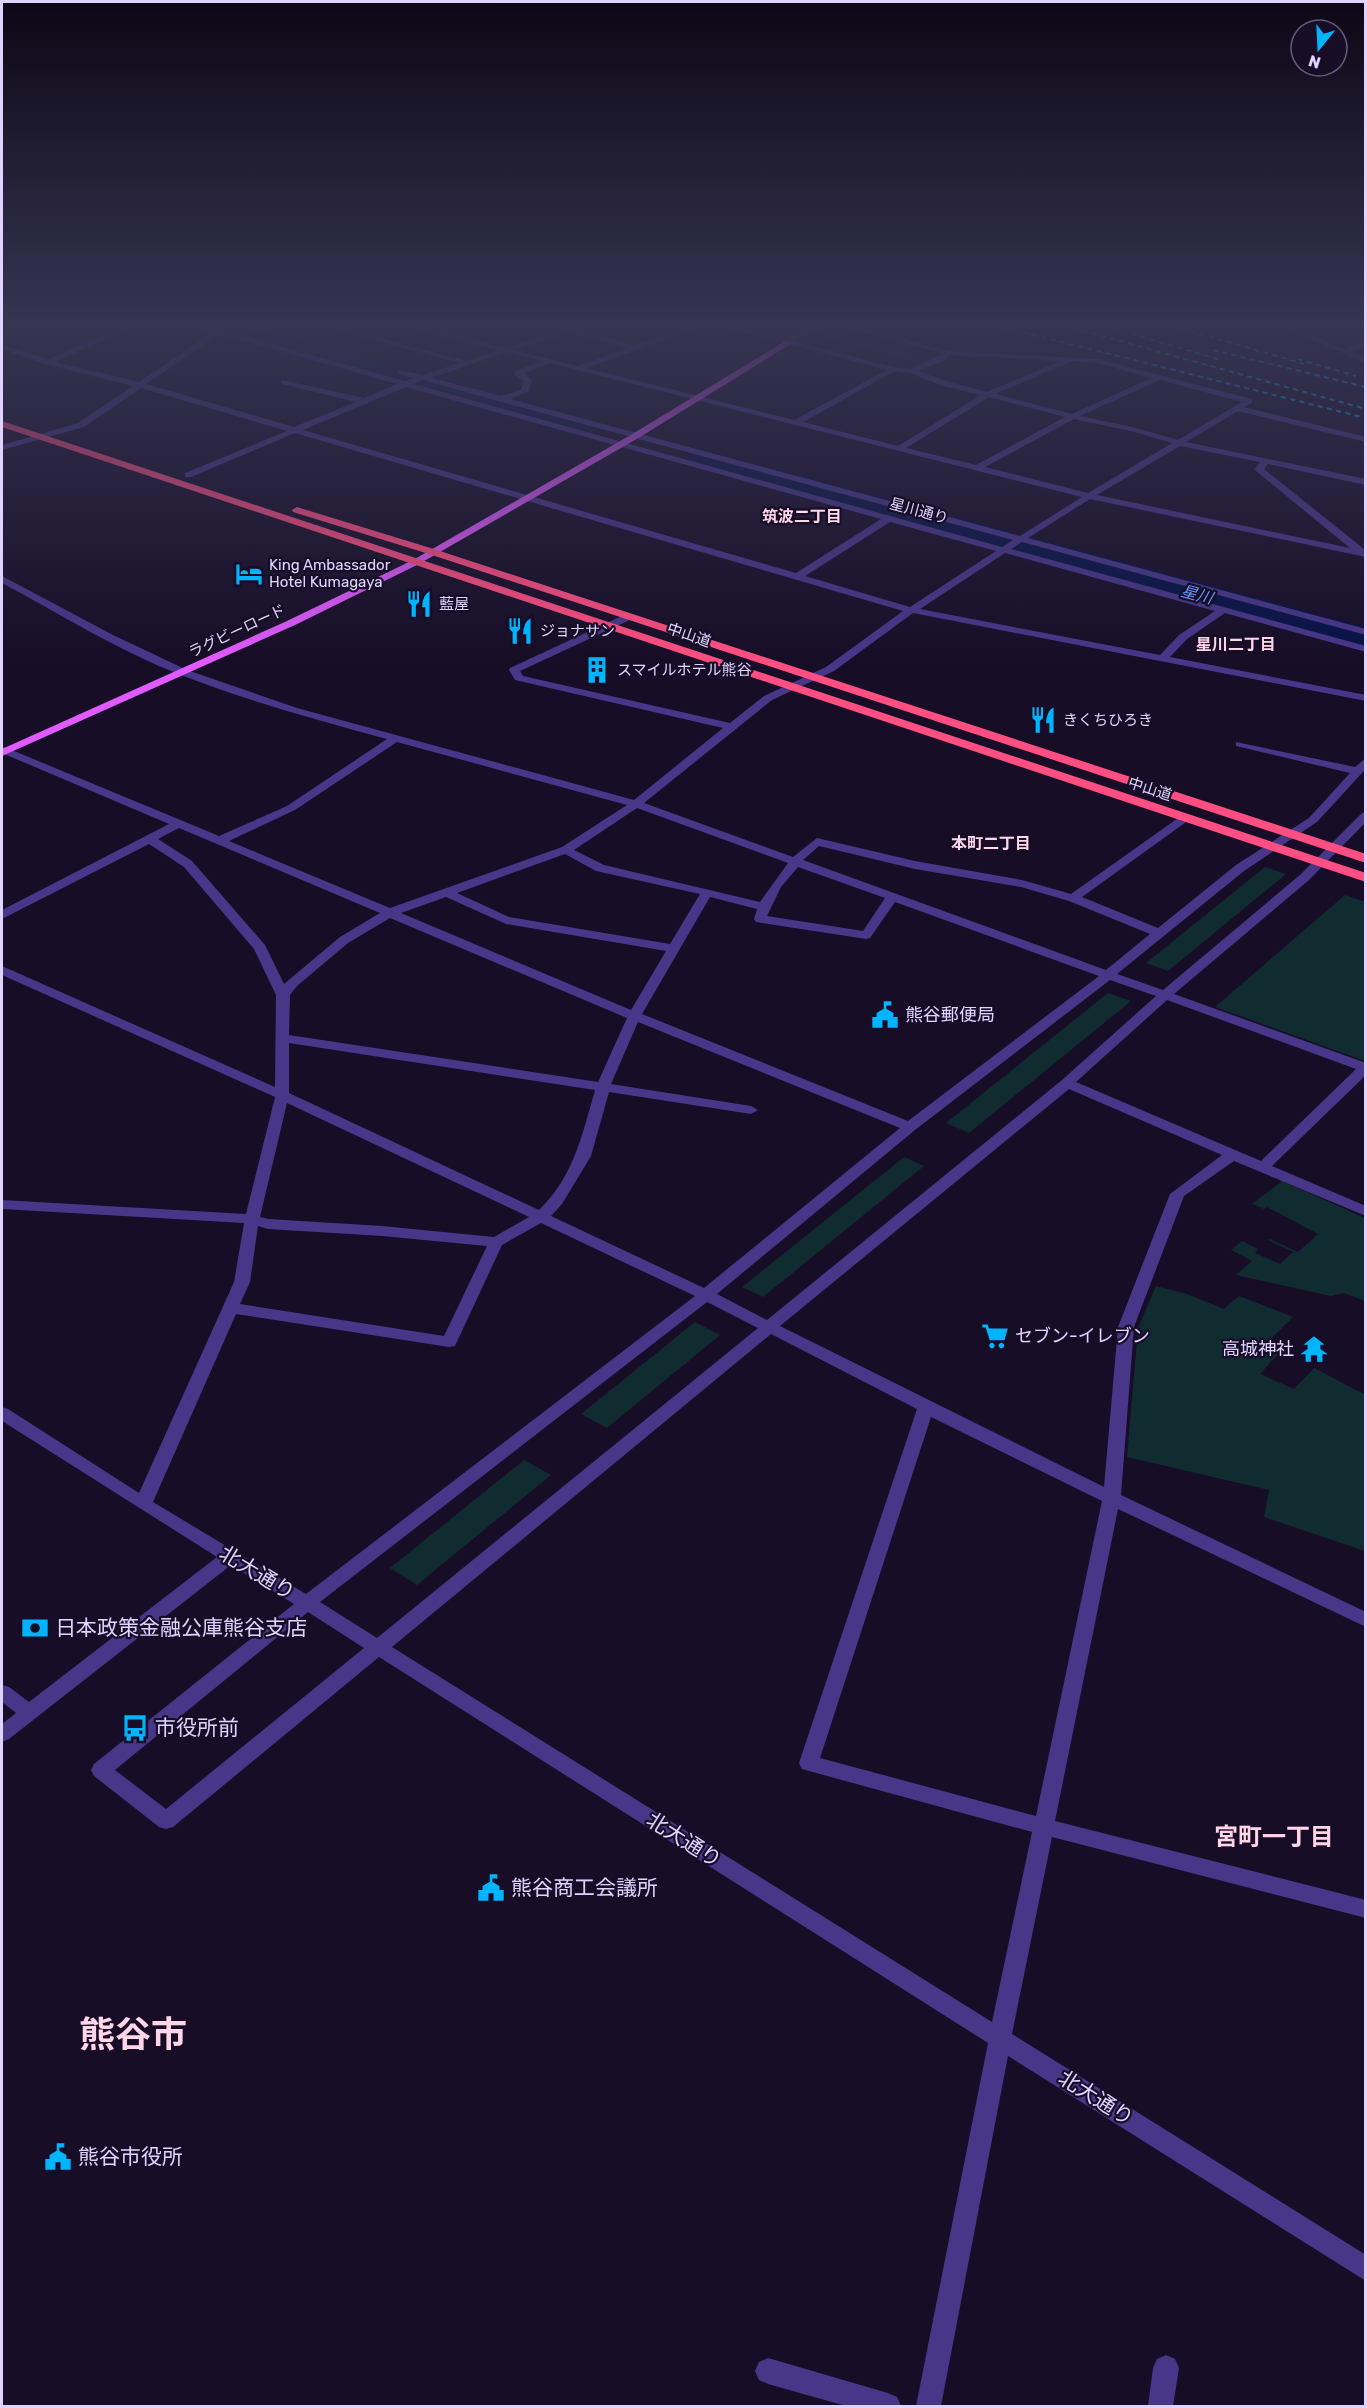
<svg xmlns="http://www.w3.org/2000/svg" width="1367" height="2408" font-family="Rubik,'Noto Sans JP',sans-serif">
<rect width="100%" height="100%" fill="#170d27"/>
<g fill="#102c31">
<polygon points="828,335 914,355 917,357 906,358 825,337"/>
<polygon points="1265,867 1286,874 1168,971 1146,963"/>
<polygon points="1345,895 1365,902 1365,1061 1215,1007"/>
<polygon points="1108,993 1131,1001 969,1133 946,1123"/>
<polygon points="904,1157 924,1166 763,1297 742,1287"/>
<polygon points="1282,1181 1365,1218 1365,1301 1344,1293 1331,1296 1236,1275 1252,1261 1231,1250 1242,1241 1258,1249 1255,1253 1280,1264 1293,1252 1268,1240 1270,1239 1298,1252 1318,1234 1267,1207 1264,1209 1252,1204"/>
<path d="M1156 1286 1187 1294 1224 1309 1239 1296 1293 1317 1265 1345 1280 1352 1260 1374 1294 1389 1314 1368C1332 1376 1347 1387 1365 1394V1551L1264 1517 1269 1490 1127 1457 1138 1328Z"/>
<polygon points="695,1322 720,1335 607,1428 581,1414"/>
<polygon points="524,1460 551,1475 417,1585 390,1568"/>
</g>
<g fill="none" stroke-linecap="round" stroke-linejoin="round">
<g fill="#071246" fill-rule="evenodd">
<polygon points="190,323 237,323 587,418 592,425 587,432 575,435 563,432 195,329"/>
<polygon points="705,450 1011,532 1016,540 1029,537 1042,540 1366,627 1366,652 1016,556 1010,548 998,551 985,548 693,467 688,460 693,453"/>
</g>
<g fill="#483689" fill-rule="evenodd">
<path d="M132 323H141L55 362 139 382 213 332 186 323H196L218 329 227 323H234L225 331 405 381 415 378 398 374V370L423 375 459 363 312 323H323L467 361 498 350 394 323C408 322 423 331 437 330 448 328 457 323 469 323L444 332 506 348 581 323H591L576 329 635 345 700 323H709L587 368 794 420 887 370 710 323H721L788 340 790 335 822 324 843 323 949 351 1098 359 1252 399V403L1244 407 1366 437V442L1238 411 1186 442 1366 479V485L1268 464 1264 469 1354 541 1366 551V557L1090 499 1028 538 1366 629V635L1022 542 1011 549 1366 646V652L1225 613 1187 639 1170 657 1366 695V701L913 613 834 671 772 700 644 803 793 857 817 838 915 861 1022 880 1071 894 1181 816H1189V820L1082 897 1158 928 1236 865 1309 818 1350 773 1236 746V742L1355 767 1366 758V769L1362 773 1317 822 1244 871 1117 974 1163 990 1301 874 1362 813 1366 812V822L1309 880 1174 994 1366 1063V1075L1272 1166 1366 1206V1216L1234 1161 1184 1196 1134 1327 1121 1495 1366 1612V1627L1118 1509 1055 1821 1366 1900V1918L1052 1837 1012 2034 1366 2255V2281L1008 2056 941 2406H916L988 2043 379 1657 173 1827 166 1829 159 1827 94 1776 91 1770 94 1764 294 1604 231 1565 9 1739 2 1742V1724L16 1713 2 1702V1685L9 1687 29 1702 217 1557 2 1421V1407L8 1409 139 1493 234 1282 244 1223 2 1209V1200L246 1214 275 1097 2 975V966L275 1087 276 995 254 949 184 867 149 844 2 919V910L169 824 2 753V746L219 836 287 806 387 739C317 720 248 701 181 675 119 651 60 614 2 583V576L113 635 187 670 297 708 634 800 723 728 515 680 509 670 510 668 624 615H632V619L520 671 523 676 730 723 764 696 826 667 903 611 295 433 191 477H185V473L287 431 141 388 84 427 2 450V445L78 423 133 386 45 364 2 349V345L48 359ZM843 327 939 352 943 354 910 369 894 367 794 341 823 328ZM568 332 628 348 578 366 514 350ZM220 334 397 384 364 398 282 380V384L356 402 294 427 146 384ZM507 352 542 361 515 371V375L524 381 521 390 501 396 431 378ZM949 355 1061 361 987 392 949 382 918 371 946 360ZM1073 361 1098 363 1151 378 1072 414 995 394ZM550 363 1082 497 1020 536 510 399 529 391 532 381 525 373ZM895 371 910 373 943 386 981 395 898 446 803 422ZM423 380 498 401 1013 540 1002 547 413 384ZM1160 380 1242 402 1178 440 1136 428 1080 416ZM406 387 881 519 796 573 303 430ZM989 397 1065 417 976 465 906 448ZM1074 419 1135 432 1172 443 1088 493 985 467ZM1180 446 1260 462 1255 469 1256 471 1350 548 1097 495ZM890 522 996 551 910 607 805 576ZM1005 553 1215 611 1179 635 1160 655 920 609ZM397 742 627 805 562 847 390 908 229 841 295 810ZM637 808 788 863 760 902 604 865 574 850ZM179 828 380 913 340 937 284 984 265 945 192 861 158 839ZM819 846 915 869 1021 887 1069 901 1150 934 1106 970 803 860ZM565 854 596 871 700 894 670 944 509 917 457 893ZM798 867 885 898 863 931 767 916 781 887ZM446 897 506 924 666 951 631 1010 401 913ZM710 897 757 909 754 919 756 922 866 939 870 938 895 902 1099 976 908 1121 642 1014ZM390 918 627 1018 598 1082 289 1035 290 995 297 986 348 943ZM1110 980 1156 996 1062 1080 767 1320 717 1294 915 1130ZM1167 1000 1356 1069 1261 1161 1076 1082ZM638 1022 900 1128 704 1288 551 1216 562 1204 591 1156 609 1092 751 1114 758 1110 751 1106 611 1084ZM289 1043 595 1090C582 1135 574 1176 539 1210L289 1093ZM1069 1089 1222 1155 1170 1194 1118 1327 1104 1487 780 1326ZM287 1103 529 1217 494 1237 382 1226 269 1219 260 1217ZM541 1223 695 1296 306 1594 153 1502 236 1314 449 1347 455 1346 502 1245ZM258 1226 268 1229 382 1236 487 1246 444 1336 240 1304 250 1282ZM707 1302 758 1328 377 1638 320 1602ZM771 1334 917 1409 799 1763 802 1769 809 1771 1032 1832 992 2022 392 1647ZM931 1417 1102 1501 1036 1816 820 1758ZM308 1612 364 1648 166 1809 115 1770Z"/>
<polygon points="273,323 286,323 246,333 242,331"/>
<polygon points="1274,323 1283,323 1344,349 1366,341 1366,346 1351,352 1366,358 1366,363"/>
<polygon points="1166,2355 1175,2359 1179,2368 1173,2406 1148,2406 1153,2368 1157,2359"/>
<polygon points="768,2358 888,2393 897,2397 901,2406 846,2406 768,2384 759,2380 755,2371 759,2362"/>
</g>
<polygon fill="#e15aff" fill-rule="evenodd" points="787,340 794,342 640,437 419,564 295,625 2,756 2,749 287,621 413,560 634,433"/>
<g fill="#ff4e81" fill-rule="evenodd">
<polygon points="2,421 1366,873 1366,882 2,427"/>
<polygon points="297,507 437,550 1366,854 1366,863 429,554 293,512 292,510"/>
</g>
<g stroke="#00b5fe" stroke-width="2" stroke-dasharray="5 4.5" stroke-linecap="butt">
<polyline points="986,323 1366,418"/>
<polyline points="1055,323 1366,409"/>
<polyline points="1095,323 1221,360"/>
<polyline points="1163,323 1304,364"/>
<polyline points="1213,350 1366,387"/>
<polyline points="1298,359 1356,376"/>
</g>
</g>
<linearGradient id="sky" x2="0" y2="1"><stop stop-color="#0d0715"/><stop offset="0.49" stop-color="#363552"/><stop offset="1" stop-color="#363552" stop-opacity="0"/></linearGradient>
<rect width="1367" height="660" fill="url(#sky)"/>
<defs>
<symbol id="hotel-bare" viewBox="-9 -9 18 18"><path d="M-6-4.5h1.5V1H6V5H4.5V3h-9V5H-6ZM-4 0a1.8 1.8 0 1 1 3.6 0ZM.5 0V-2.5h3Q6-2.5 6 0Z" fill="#00b5fe" stroke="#170d27" stroke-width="2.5" paint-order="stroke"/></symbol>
<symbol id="restaurant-bare" viewBox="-9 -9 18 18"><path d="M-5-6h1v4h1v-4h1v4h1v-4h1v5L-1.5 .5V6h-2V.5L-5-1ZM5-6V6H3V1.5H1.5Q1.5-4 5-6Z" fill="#00b5fe" stroke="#170d27" stroke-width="2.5" paint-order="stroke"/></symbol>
<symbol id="building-bare" viewBox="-9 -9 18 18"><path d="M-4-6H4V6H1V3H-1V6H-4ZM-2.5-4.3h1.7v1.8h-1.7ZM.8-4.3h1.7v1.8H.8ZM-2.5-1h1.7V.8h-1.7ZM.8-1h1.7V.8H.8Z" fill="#00b5fe" stroke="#170d27" stroke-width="2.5" paint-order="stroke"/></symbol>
<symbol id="civic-bare" viewBox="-9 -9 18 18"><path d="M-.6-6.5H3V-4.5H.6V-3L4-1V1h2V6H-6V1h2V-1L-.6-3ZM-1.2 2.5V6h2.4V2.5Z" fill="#00b5fe" stroke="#170d27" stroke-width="2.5" paint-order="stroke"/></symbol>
<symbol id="supermarket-bare" viewBox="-9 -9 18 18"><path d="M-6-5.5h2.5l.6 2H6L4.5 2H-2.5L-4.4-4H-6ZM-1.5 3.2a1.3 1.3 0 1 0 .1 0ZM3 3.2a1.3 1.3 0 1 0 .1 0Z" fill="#00b5fe" stroke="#170d27" stroke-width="2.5" paint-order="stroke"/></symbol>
<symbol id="temple-bare" viewBox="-9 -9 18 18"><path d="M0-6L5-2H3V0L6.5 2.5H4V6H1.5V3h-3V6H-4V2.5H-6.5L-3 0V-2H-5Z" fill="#00b5fe" stroke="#170d27" stroke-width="2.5" paint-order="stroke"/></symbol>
<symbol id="bank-bare" viewBox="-9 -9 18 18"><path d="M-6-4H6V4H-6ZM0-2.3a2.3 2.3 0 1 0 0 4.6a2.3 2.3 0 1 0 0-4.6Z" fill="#00b5fe" stroke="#170d27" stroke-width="2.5" paint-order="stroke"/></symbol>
<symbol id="bus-bare" viewBox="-9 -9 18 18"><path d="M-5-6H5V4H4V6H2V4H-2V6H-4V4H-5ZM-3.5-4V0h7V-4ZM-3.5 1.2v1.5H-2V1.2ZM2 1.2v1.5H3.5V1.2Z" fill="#00b5fe" stroke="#170d27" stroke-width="2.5" paint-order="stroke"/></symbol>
</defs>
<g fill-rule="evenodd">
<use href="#hotel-bare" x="230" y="555" width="38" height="38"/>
<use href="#restaurant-bare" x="400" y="585" width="38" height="38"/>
<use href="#restaurant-bare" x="501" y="612" width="38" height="38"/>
<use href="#building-bare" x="578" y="651" width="38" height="38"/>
<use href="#restaurant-bare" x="1024" y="701" width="38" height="38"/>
<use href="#civic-bare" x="866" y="996" width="38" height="38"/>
<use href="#supermarket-bare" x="976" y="1317" width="38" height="38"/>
<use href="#temple-bare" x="1295" y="1330" width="38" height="38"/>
<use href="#bank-bare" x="16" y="1609" width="38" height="38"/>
<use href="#bus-bare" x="116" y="1709" width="38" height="38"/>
<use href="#civic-bare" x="472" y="1869" width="38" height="38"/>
<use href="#civic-bare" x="39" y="2138" width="38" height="38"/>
</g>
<g text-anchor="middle" stroke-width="4.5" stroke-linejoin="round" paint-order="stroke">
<g font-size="15" fill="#e0d3ff" stroke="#170d27">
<text transform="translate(919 511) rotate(15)" y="5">星川通り</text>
<text transform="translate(237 631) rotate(-25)" y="5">ラグビーロード</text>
<text transform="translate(689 635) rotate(19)" y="5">中山道</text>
<text transform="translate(1150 789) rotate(18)" y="5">中山道</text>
</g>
<g font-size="15" fill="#e0d3ff" stroke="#170d27" text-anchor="start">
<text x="269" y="570">King Ambassador<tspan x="269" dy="17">Hotel Kumagaya</tspan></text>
<text x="439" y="609">藍屋</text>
<text x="540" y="636">ジョナサン</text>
<text x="617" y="675">スマイルホテル熊谷</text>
<text x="1063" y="725">きくちひろき</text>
</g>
<g font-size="16" font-weight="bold" fill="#ffd5e8" stroke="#170d27">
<text x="802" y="522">筑波二丁目</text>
<text x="1236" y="650">星川二丁目</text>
<text x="991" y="849">本町二丁目</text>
</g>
<g font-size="16" font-style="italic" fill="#6198ff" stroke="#170d27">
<text transform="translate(1197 594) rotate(15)" y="6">星川</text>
</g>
<g font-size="18" fill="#e0d3ff" stroke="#170d27" text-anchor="start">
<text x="905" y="1021">熊谷郵便局</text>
<text x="1015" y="1342">セブン-イレブン</text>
<text x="1294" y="1355" text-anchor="end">高城神社</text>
</g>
<g font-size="21" fill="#e0d3ff" stroke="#170d27">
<text transform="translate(257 1573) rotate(31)" y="7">北大通り</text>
<text transform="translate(684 1840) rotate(32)" y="7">北大通り</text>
<text transform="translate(1096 2098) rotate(32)" y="7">北大通り</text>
</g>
<g font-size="21" fill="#e0d3ff" stroke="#170d27" text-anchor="start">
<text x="55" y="1635">日本政策金融公庫熊谷支店</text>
<text x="155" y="1735">市役所前</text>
<text x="511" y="1895">熊谷商工会議所</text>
<text x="78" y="2164">熊谷市役所</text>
</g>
<g font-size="24" font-weight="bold" fill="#ffd5e8" stroke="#170d27">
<text x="1274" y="1845">宮町一丁目</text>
</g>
<g font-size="36" font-weight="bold" fill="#ffd5e8" stroke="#170d27">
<text x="133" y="2047">熊谷市</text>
</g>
</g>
<rect width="1367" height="2408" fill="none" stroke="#e0d3ff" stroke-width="6"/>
<g transform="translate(1319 48) rotate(198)"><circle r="28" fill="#170d27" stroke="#675c7d" stroke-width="1.5"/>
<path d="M0-4.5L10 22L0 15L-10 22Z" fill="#00b5fe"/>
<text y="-9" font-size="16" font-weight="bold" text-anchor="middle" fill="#e0d3ff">N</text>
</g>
</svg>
